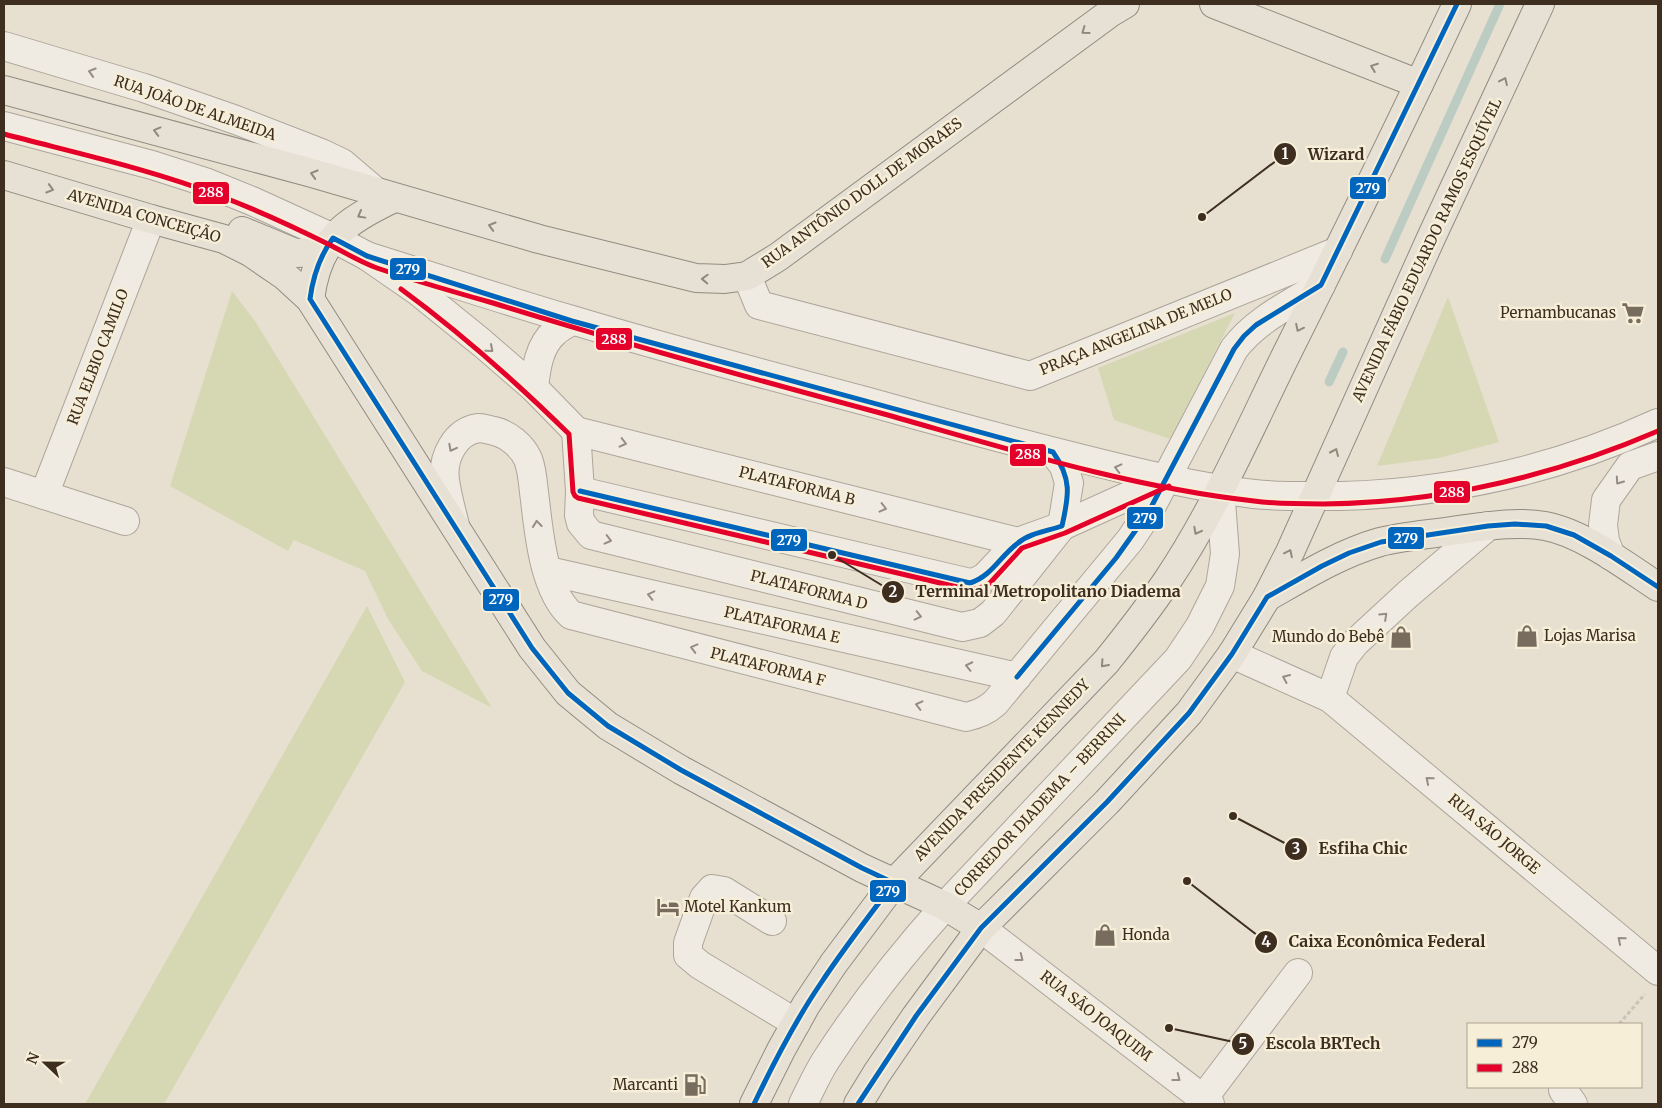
<svg xmlns="http://www.w3.org/2000/svg" width="1662" height="1108" font-family="Merriweather,serif">
<rect width="100%" height="100%" fill="#e7e0d1"/>
<g fill="#d6d7b3">
<polygon points="232,291 255,321 492,708 422,671 388,619 365,571 294,540 288,551 170,486"/>
<polygon points="1448,297 1499,442 1439,458 1377,466"/>
<polygon points="1235,313 1170,439 1114,420 1098,368"/>
<polygon points="367,606 405,682 164,1104 85,1104"/>
</g>
<g fill="none" stroke-linecap="round" stroke-linejoin="round">
<g stroke="#bcccc2" stroke-width="9">
<polyline points="1385,259 1500,4"/>
<polyline points="1329,382 1343,352"/>
</g>
<defs>
<g id="minor">
<polyline points="4,46 144,88 236,120 321,153 342,163 376,192"/>
<polyline points="4,126 152,165 205,182 252,201 333,238 367,256 419,292 482,343 534,388 576,431"/>
<path d="M367 256C436 278 504 300 572 320 671 350 770 376 869 402 940 422 1011 441 1083 459 1139 473 1196 487 1254 494 1282 497 1312 496 1341 496 1451 493 1558 469 1658 423"/>
<polyline points="747,276 759,305 1030,376 1338,251"/>
<path d="M534 388C536 369 539 345 555 332 560 327 567 324 572 321"/>
<polyline points="576,431 580,491 579,515 581,523 591,535 962,627 980,623 993,613 1062,526 1069,483 1064,466 1053,452"/>
<polyline points="576,431 1018,542"/>
<polyline points="4,482 125,521"/>
<polyline points="580,491 970,583 978,581 985,577 1018,542 1062,526 1166,479"/>
<polyline points="44,495 151,219"/>
<path d="M455 525C451 510 447 495 445 480 442 458 455 431 479 428 483 428 489 430 494 431 508 434 522 446 528 459 533 472 533 487 535 500 539 535 544 590 571 615L966 717C978 714 986 711 995 703L1130 540 1148 513 1234 349C1256 320 1290 304 1321 285"/>
<polyline points="1611,556 1605,541 1603,525 1606,500 1630,466 1658,456"/>
<polyline points="548,571 1017,677"/>
<polyline points="1232,654 1330,698 1658,971"/>
<polyline points="1330,698 1344,657 1355,643 1408,594 1488,526"/>
<polyline points="772,921 724,891 712,889 704,898 688,943 688,955 700,965 796,1023"/>
<polyline points="981,928 1210,1104"/>
<polyline points="1563,1090 1573,1104"/>
<path d="M803 1104C810 1090 817 1074 826 1060 861 1006 902 954 945 906L1178 659 1200 626 1220 586 1225 554 1220 488"/>
<polyline points="1199,1104 1298,973"/>
</g>
<g id="major">
<polyline points="1214,4 1419,84"/>
<polyline points="4,90 312,173 539,239 696,278 725,279 747,276 778,257 1110,13 1125,4"/>
<polyline points="4,175 151,219 224,239 250,252 285,276 310,299 532,648 568,693 608,726 681,770 862,868 945,906 981,928"/>
<polyline points="242,231 295,253 323,252"/>
<path d="M310 299C318 239 343 223 394 198"/>
<path d="M1267 597C1304 576 1339 554 1380 542 1403 536 1434 534 1458 530 1487 526 1517 521 1545 526 1583 533 1626 566 1658 587"/>
<path d="M754 1104 781 1050 806 1005 834 963 894 883 1106 662C1127 636 1148 609 1167 581 1216 508 1251 425 1290 347 1347 233 1403 119 1457 4"/>
<polyline points="858,1104 877,1073 916,1016 981,928 1107,802 1189,713 1232,654 1267,597 1290,552 1431,238 1540,4"/>
</g>
</defs>
<use href="#minor" stroke="#ada599" stroke-width="30"/>
<use href="#major" stroke="#928b80" stroke-width="30"/>
<polyline stroke="#c8c2b9" stroke-width="3" stroke-dasharray="4 2.5" stroke-linecap="butt" points="1619,1024 1645,994"/>
<use href="#minor" stroke="#efebe3" stroke-width="28"/>
<use href="#major" stroke="#e6e1d4" stroke-width="28"/>
<defs>
<g id="bus-1">
<path d="M580 491 970 583C992 576 1000 556 1018 543 1030 533 1048 531 1062 526 1069 495 1072 479 1053 452L572 321 367 256 333 238C319 257 313 276 310 299L532 648 568 693 608 726 681 770 862 868 894 883C869 916 844 948 821 983 795 1021 774 1062 754 1104"/>
<polyline points="1017,677 1116,558 1148,513 1234,349 1244,336 1256,325 1321,285 1457,4"/>
<polyline points="858,1104 916,1016 981,928 1107,802 1189,713 1232,654 1267,597 1322,566 1349,553 1381,542 1488,526 1515,524 1546,526 1574,535 1611,556 1658,587"/>
</g>
<g id="bus-2">
<path d="M4 134C76 153 150 169 220 196 257 210 294 227 330 245 346 253 360 262 377 268 415 281 454 292 493 303 622 343 753 379 884 414 1005 448 1128 487 1254 501 1276 504 1300 504 1323 504 1439 503 1551 477 1658 431"/>
<path d="M401 289C461 333 516 382 569 434L573 492 575 496 578 498 970 590 980 588 990 583 1022 548 1065 533 1169 486"/>
</g>
</defs>
<use href="#bus-1" stroke="#f7eed8" stroke-width="9"/>
<use href="#bus-2" stroke="#f7eed8" stroke-width="9"/>
<use href="#bus-1" stroke="#0065bd" stroke-width="5"/>
<use href="#bus-2" stroke="#e4002b" stroke-width="5"/>
</g>
<defs><path id="oneway-chevron" d="M-2-3.5L2.5 0L-2 3.5" fill="none" stroke-width="1.6" stroke-linecap="round" stroke-linejoin="round" transform="scale(1.25)"/></defs>
<g stroke="#92887a">
<use href="#oneway-chevron" transform="translate(1085 31) rotate(144)"/>
<use href="#oneway-chevron" transform="translate(1374 67) rotate(-159)"/>
<use href="#oneway-chevron" transform="translate(1504 81) rotate(-65)"/>
<use href="#oneway-chevron" transform="translate(157 131) rotate(-165)"/>
<use href="#oneway-chevron" transform="translate(314 174) rotate(-164)"/>
<use href="#oneway-chevron" transform="translate(50 189) rotate(17)"/>
<use href="#oneway-chevron" transform="translate(361 215) rotate(151)"/>
<use href="#oneway-chevron" transform="translate(492 226) rotate(-164)"/>
<use href="#oneway-chevron" transform="translate(705 279) rotate(-178)"/>
<use href="#oneway-chevron" transform="translate(1299 328) rotate(116)"/>
<use href="#oneway-chevron" transform="translate(1335 452) rotate(-66)"/>
<use href="#oneway-chevron" transform="translate(1197 531) rotate(118)"/>
<use href="#oneway-chevron" transform="translate(1289 553) rotate(-64)"/>
<use href="#oneway-chevron" transform="translate(1104 664) rotate(132)"/>
</g>
<g stroke="#968c82">
<use href="#oneway-chevron" transform="translate(92 72) rotate(-163)"/>
<use href="#oneway-chevron" transform="translate(490 349) rotate(41)"/>
<use href="#oneway-chevron" transform="translate(623 443) rotate(14)"/>
<use href="#oneway-chevron" transform="translate(452 448) rotate(118)"/>
<use href="#oneway-chevron" transform="translate(1118 468) rotate(-166)"/>
<use href="#oneway-chevron" transform="translate(1619 481) rotate(125)"/>
<use href="#oneway-chevron" transform="translate(883 508) rotate(14)"/>
<use href="#oneway-chevron" transform="translate(537 524) rotate(-96)"/>
<use href="#oneway-chevron" transform="translate(608 540) rotate(14)"/>
<use href="#oneway-chevron" transform="translate(651 595) rotate(-167)"/>
<use href="#oneway-chevron" transform="translate(918 616) rotate(13)"/>
<use href="#oneway-chevron" transform="translate(1384 616) rotate(-43)"/>
<use href="#oneway-chevron" transform="translate(694 648) rotate(-165)"/>
<use href="#oneway-chevron" transform="translate(969 666) rotate(-168)"/>
<use href="#oneway-chevron" transform="translate(1286 678) rotate(-156)"/>
<use href="#oneway-chevron" transform="translate(919 705) rotate(-166)"/>
<use href="#oneway-chevron" transform="translate(1429 780) rotate(-140)"/>
<use href="#oneway-chevron" transform="translate(1621 940) rotate(-140)"/>
<use href="#oneway-chevron" transform="translate(1020 958) rotate(38)"/>
<use href="#oneway-chevron" transform="translate(1177 1078) rotate(38)"/>
</g>
<defs>
<symbol id="supermarket-bare" viewBox="-9 -9 18 18"><path d="M-6-5.5h2.5l.6 2H6L4.5 2H-2.5L-4.4-4H-6ZM-1.5 3.2a1.3 1.3 0 1 0 .1 0ZM3 3.2a1.3 1.3 0 1 0 .1 0Z" fill="#786c5e" stroke="#f7eed8" stroke-width="2.5" paint-order="stroke"/></symbol>
<symbol id="shop-bare" viewBox="-9 -9 18 18"><path d="M-5-2.5h2.3a2.7 3.5 0 0 1 5.4 0H5L5.5 6h-11ZM-1.5-2.5h3a1.5 2.3 0 0 0-3 0Z" fill="#786c5e" stroke="#f7eed8" stroke-width="2.5" paint-order="stroke"/></symbol>
<symbol id="hotel-bare" viewBox="-9 -9 18 18"><path d="M-6-4.5h1.5V1H6V5H4.5V3h-9V5H-6ZM-4 0a1.8 1.8 0 1 1 3.6 0ZM.5 0V-2.5h3Q6-2.5 6 0Z" fill="#786c5e" stroke="#f7eed8" stroke-width="2.5" paint-order="stroke"/></symbol>
<symbol id="fuel-bare" viewBox="-9 -9 18 18"><path d="M-5.5-6h7V0h2V4h1.3V-2.5L3-4.5l.8-.8L6-3V5H2.5V1h-1V6h-7ZM-4.2-4.7v3.2H.2V-4.7Z" fill="#786c5e" stroke="#f7eed8" stroke-width="2.5" paint-order="stroke"/></symbol>
</defs>
<g fill-rule="evenodd">
<use href="#supermarket-bare" x="1617" y="297" width="32" height="32"/>
<use href="#shop-bare" x="1511" y="620" width="32" height="32"/>
<use href="#shop-bare" x="1385" y="621" width="32" height="32"/>
<use href="#hotel-bare" x="652" y="891" width="32" height="32"/>
<use href="#shop-bare" x="1089" y="919" width="32" height="32"/>
<use href="#fuel-bare" x="679" y="1069" width="32" height="32"/>
</g>
<g text-anchor="middle" stroke-width="5" stroke-linejoin="round" paint-order="stroke">
<g font-size="15" fill="#3d2e20" stroke="#f7eed8">
<text transform="translate(195 108) rotate(19)" y="5">RUA JOÃO DE ALMEIDA</text>
<text transform="translate(862 193) rotate(-36)" y="5">RUA ANTÔNIO DOLL DE MORAES</text>
<text transform="translate(144 216) rotate(16)" y="5">AVENIDA CONCEIÇÃO</text>
<text transform="translate(1427 250) rotate(-65)" y="5">AVENIDA FÁBIO EDUARDO RAMOS ESQUÍVEL</text>
<text transform="translate(1136 332) rotate(-22)" y="5">PRAÇA ANGELINA DE MELO</text>
<text transform="translate(98 357) rotate(-69)" y="5">RUA ELBIO CAMILO</text>
<text transform="translate(797 486) rotate(14)" y="5">PLATAFORMA B</text>
<text transform="translate(809 590) rotate(14)" y="5">PLATAFORMA D</text>
<text transform="translate(782 625) rotate(13)" y="5">PLATAFORMA E</text>
<text transform="translate(768 667) rotate(14)" y="5">PLATAFORMA F</text>
<text transform="translate(1002 770) rotate(-46)" y="5">AVENIDA PRESIDENTE KENNEDY</text>
<text transform="translate(1040 805) rotate(-47)" y="5">CORREDOR DIADEMA – BERRINI</text>
<text transform="translate(1494 834) rotate(40)" y="5">RUA SÃO JORGE</text>
<text transform="translate(1096 1016) rotate(38)" y="5">RUA SÃO JOAQUIM</text>
</g>
<g font-size="15" fill="#3d2e20" stroke="#f7eed8" text-anchor="end">
<text x="1616" y="318">Pernambucanas</text>
<text x="1544" y="641" text-anchor="start">Lojas Marisa</text>
<text x="1384" y="642">Mundo do Bebê</text>
<text x="684" y="912" text-anchor="start">Motel Kankum</text>
<text x="1122" y="940" text-anchor="start">Honda</text>
<text x="678" y="1090">Marcanti</text>
</g>
</g>
<path fill="none" stroke="#3d2e20" stroke-width="2" d="M1202 217L1285 154M832 555L893 592M1233 816L1296 849M1187 881L1266 942M1169 1028L1243 1044"/>
<g fill="#3d2e20" stroke="#f7eed8" stroke-width="2">
<circle cx="1202" cy="217" r="5"/>
<circle cx="832" cy="555" r="5"/>
<circle cx="1233" cy="816" r="5"/>
<circle cx="1187" cy="881" r="5"/>
<circle cx="1169" cy="1028" r="5"/>
<circle cx="1285" cy="154" r="12"/>
<circle cx="893" cy="592" r="12"/>
<circle cx="1296" cy="849" r="12"/>
<circle cx="1266" cy="942" r="12"/>
<circle cx="1243" cy="1044" r="12"/>
</g>
<g font-size="15" text-anchor="middle" font-weight="bold" fill="#fff">
<text x="1285" y="159">1</text>
<text x="893" y="597">2</text>
<text x="1296" y="854">3</text>
<text x="1266" y="947">4</text>
<text x="1243" y="1049">5</text>
</g>
<g font-size="16" text-anchor="middle" font-weight="bold" fill="#3d2e20" stroke="#f7eed8" stroke-width="5" stroke-linejoin="round" paint-order="stroke">
<text x="1336" y="160">Wizard</text>
<text x="1048" y="597">Terminal Metropolitano Diadema</text>
<text x="1363" y="854">Esfiha Chic</text>
<text x="1387" y="947">Caixa Econômica Federal</text>
<text x="1323" y="1049">Escola BRTech</text>
</g>
<g stroke="#f7eed8" stroke-width="2">
<rect x="1349" y="176" width="38" height="24" rx="5" fill="#0065bd"/>
<rect x="192" y="181" width="38" height="24" rx="5" fill="#e4002b"/>
<rect x="389" y="257" width="38" height="24" rx="5" fill="#0065bd"/>
<rect x="595" y="327" width="38" height="24" rx="5" fill="#e4002b"/>
<rect x="1009" y="443" width="38" height="24" rx="5" fill="#e4002b"/>
<rect x="1433" y="480" width="38" height="24" rx="5" fill="#e4002b"/>
<rect x="1126" y="506" width="38" height="24" rx="5" fill="#0065bd"/>
<rect x="1387" y="526" width="38" height="24" rx="5" fill="#0065bd"/>
<rect x="770" y="528" width="38" height="24" rx="5" fill="#0065bd"/>
<rect x="482" y="588" width="38" height="24" rx="5" fill="#0065bd"/>
<rect x="869" y="879" width="38" height="24" rx="5" fill="#0065bd"/>
</g>
<g font-size="14" text-anchor="middle" font-weight="bold" fill="#fff">
<text x="1368" y="193">279</text>
<text x="211" y="197">288</text>
<text x="408" y="274">279</text>
<text x="614" y="344">288</text>
<text x="1028" y="459">288</text>
<text x="1452" y="497">288</text>
<text x="1145" y="523">279</text>
<text x="1406" y="543">279</text>
<text x="789" y="545">279</text>
<text x="501" y="604">279</text>
<text x="888" y="896">279</text>
</g>
<rect width="1662" height="1108" fill="none" stroke="#3d2e20" stroke-width="10"/>
<rect x="1467" y="1023" width="175" height="65" fill="#f7eed8" stroke="#ada18e"/>
<rect x="1477" y="1039" width="25" height="8" fill="#0065bd" stroke="#ada18e"/>
<text x="1512" y="1048" font-size="15" fill="#3d2e20">279</text>
<rect x="1477" y="1064" width="25" height="8" fill="#e4002b" stroke="#ada18e"/>
<text x="1512" y="1073" font-size="15" fill="#3d2e20">288</text>
<g transform="translate(45 1063) rotate(292)" stroke="#f7eed8" stroke-width="4" paint-order="stroke">
<path d="M0-4L9 19L0 12L-9 19Z" fill="#3d2e20"/>
<text y="-8" font-size="14" font-weight="bold" text-anchor="middle" fill="#3d2e20">N</text>
</g>
</svg>
